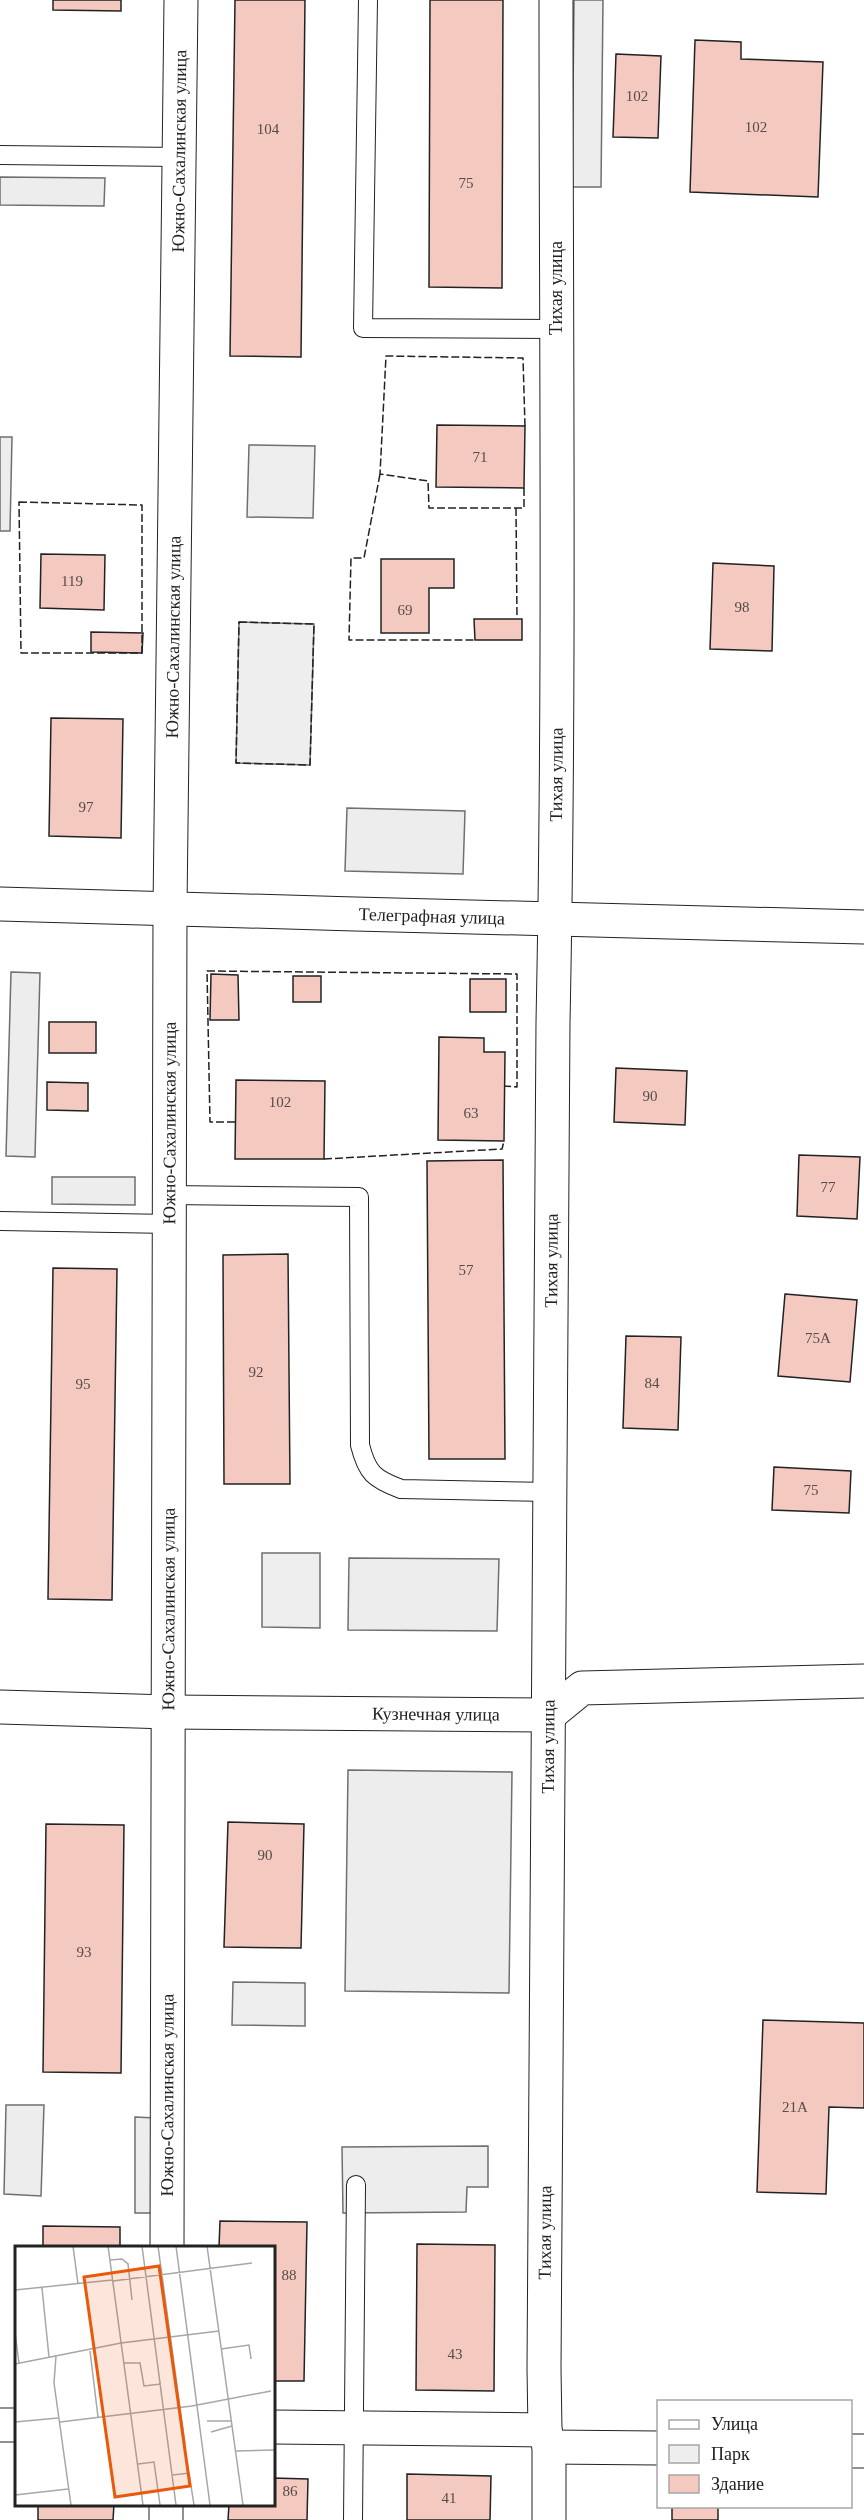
<svg xmlns="http://www.w3.org/2000/svg" width="864" height="2520" font-family="'Times New Roman',serif">
<rect width="100%" height="100%" fill="#fff"/>
<g fill="#eee" stroke="#6f6f6f" stroke-width="1.5">
<polygon points="249,445 315,446 313,518 247,517"/>
<polygon points="239,622 314,624 310,765 236,763"/>
<polygon points="262,1553 320,1553 320,1628 262,1627"/>
<polygon points="233,1982 305,1983 305,2026 232,2025"/>
</g>
<g fill="#ededed" stroke="#6f6f6f" stroke-width="1.5">
<polygon points="574,0 603,0 601,187 572,187"/>
<polygon points="0,177 105,178 104,206 0,205"/>
<polygon points="0,437 12,437 10,531 0,531"/>
<polygon points="347,808 465,811 463,874 345,871"/>
<polygon points="11,972 40,973 35,1157 6,1156"/>
<polygon points="52,1177 135,1177 135,1205 52,1204"/>
<polygon points="349,1558 499,1559 497,1631 348,1630"/>
<polygon points="348,1770 512,1772 509,1993 345,1991"/>
<polygon points="6,2105 44,2105 41,2196 4,2194"/>
<polygon points="135,2117 155,2118 155,2213 135,2213"/>
<polygon points="488,2146 488,2187 467,2187 466,2212 343,2213 342,2147"/>
</g>
<g fill="#f3c9c0" stroke="#222" stroke-width="1.5">
<polygon points="53,0 121,0 121,11 53,10"/>
<polygon points="235,0 305,0 301,357 230,356"/>
<polygon points="430,0 503,0 502,288 429,287"/>
<polygon points="695,40 741,42 741,59 823,62 818,197 690,192"/>
<polygon points="616,54 661,56 658,138 613,137"/>
<polygon points="437,425 525,426 524,488 436,487"/>
<polygon points="41,554 105,555 104,610 40,608"/>
<polygon points="381,559 454,559 454,588 429,588 429,633 381,633"/>
<polygon points="713,563 774,566 772,651 710,649"/>
<polygon points="474,619 522,619 522,640 475,640"/>
<polygon points="91,632 143,633 142,653 91,652"/>
<polygon points="51,718 123,719 121,838 49,836"/>
<polygon points="211,974 238,975 239,1020 210,1020"/>
<rect x="293" y="976" width="28" height="26"/>
<rect x="470" y="979" width="36" height="33"/>
<rect x="49" y="1022" width="47" height="31"/>
<polygon points="439,1037 484,1038 484,1052 505,1052 504,1141 438,1140"/>
<polygon points="616,1068 687,1071 685,1125 614,1122"/>
<polygon points="236,1080 325,1081 324,1159 235,1159"/>
<polygon points="47,1082 88,1083 88,1111 47,1110"/>
<polygon points="799,1155 860,1157 857,1219 797,1216"/>
<polygon points="503,1160 505,1459 429,1459 427,1161"/>
<polygon points="288,1254 290,1484 224,1484 223,1255"/>
<polygon points="53,1268 117,1269 112,1600 48,1599"/>
<polygon points="785,1294 857,1300 850,1382 778,1376"/>
<polygon points="626,1336 681,1337 678,1430 623,1428"/>
<polygon points="774,1467 851,1471 849,1513 772,1510"/>
<polygon points="228,1822 304,1824 301,1948 224,1947"/>
<polygon points="46,1824 124,1825 121,2073 43,2072"/>
<polygon points="763,2020 864,2023 864,2108 829,2107 826,2194 757,2192"/>
<polygon points="220,2221 307,2222 304,2381 273,2381 273,2247 219,2247"/>
<polygon points="43,2226 120,2227 120,2247 43,2247"/>
<polygon points="417,2244 495,2245 494,2391 416,2390"/>
<polygon points="407,2474 491,2476 490,2520 407,2520"/>
<polygon points="273,2478 308,2479 307,2520 228,2520 229,2504 273,2504"/>
<polygon points="38,2504 114,2504 113,2520 38,2520"/>
<rect x="672" y="2506" width="46" height="14"/>
</g>
<g fill="none" stroke-linecap="round" stroke-linejoin="round">
<defs>
<g id="lane">
<polyline points="368,0 363,328 556,329"/>
<polyline points="0,155 179,157"/>
<path d="M169 1195 359 1197 360 1445C367 1473 374 1479 401 1489L551 1492"/>
<polyline points="0,1221 170,1224"/>
<polyline points="353,2520 356,2185"/>
</g>
<g id="street">
<path id="s1" d="M0 904C288 911 576 922 864 927"/>
<path id="s2" d="M0 1707 169 1712 549 1715 582 1688 864 1681"/>
<path id="s3" d="M167 2247 170 908 181 0"/>
<polyline points="0,2425 16,2425"/>
<polyline points="273,2427 545,2430"/>
<polyline points="549,2447 658,2448"/>
<polyline points="850,2451 864,2451"/>
<polyline points="166,2520 166,2504"/>
<path id="s4" d="M549 2520V2447L545 2430 544 2369 553 1022C560 681 556 341 556 0"/>
</g>
</defs>
<use href="#lane" stroke="#222" stroke-width="20"/>
<use href="#street" stroke="#222" stroke-width="35"/>
<use href="#lane" stroke="#fff" stroke-width="18"/>
<use href="#street" stroke="#fff" stroke-width="33"/>
<g stroke="#222" stroke-width="1.5" stroke-dasharray="8 3" stroke-linecap="butt">
<polyline points="380,474 364,558 351,558 349,640 475,640"/>
<polyline points="524,488 524,508 429,508 428,481 380,474 386,356 523,358 525,426"/>
<polygon points="19,502 142,505 142,653 21,653"/>
<polyline points="516,508 517,618"/>
<polygon points="239,622 314,624 310,765 236,763"/>
<polyline points="235,1122 210,1122 207,971 517,974 517,1087 504,1086"/>
<polyline points="324,1159 502,1149 504,1141"/>
</g>
</g>
<g text-anchor="middle" stroke-width="4.5" stroke-linejoin="round" paint-order="stroke">
<g font-size="15" fill="#564c4a">
<text x="637" y="101">102</text>
<text x="756" y="132">102</text>
<text x="268" y="134">104</text>
<text x="466" y="188">75</text>
<text x="480" y="462">71</text>
<text x="72" y="586">119</text>
<text x="742" y="612">98</text>
<text x="405" y="615">69</text>
<text x="86" y="812">97</text>
<text x="650" y="1101">90</text>
<text x="280" y="1107">102</text>
<text x="471" y="1118">63</text>
<text x="828" y="1192">77</text>
<text x="466" y="1275">57</text>
<text x="818" y="1343">75А</text>
<text x="256" y="1377">92</text>
<text x="652" y="1388">84</text>
<text x="83" y="1389">95</text>
<text x="811" y="1495">75</text>
<text x="265" y="1860">90</text>
<text x="84" y="1957">93</text>
<text x="795" y="2112">21А</text>
<text x="289" y="2280">88</text>
<text x="455" y="2359">43</text>
<text x="290" y="2496">86</text>
<text x="449" y="2503">41</text>
</g>
<g font-size="18" fill="#222" stroke="#fff">
<text dy="6" stroke="none"><textPath href="#s3" startOffset="2096">Южно-Сахалинская улица</textPath></text>
<text transform="translate(556 288) rotate(-90)" y="6">Тихая улица</text>
<text dy="6" stroke="none"><textPath href="#s3" startOffset="1610">Южно-Сахалинская улица</textPath></text>
<text dy="6" stroke="none"><textPath href="#s4" startOffset="1746">Тихая улица</textPath></text>
<text dy="6" stroke="none"><textPath href="#s1" startOffset="432">Телеграфная улица</textPath></text>
<text dy="6" stroke="none"><textPath href="#s3" startOffset="1124">Южно-Сахалинская улица</textPath></text>
<text dy="6" stroke="none"><textPath href="#s4" startOffset="1260">Тихая улица</textPath></text>
<text dy="6" stroke="none"><textPath href="#s3" startOffset="638">Южно-Сахалинская улица</textPath></text>
<text dy="6" stroke="none"><textPath href="#s2" startOffset="436">Кузнечная улица</textPath></text>
<text dy="6" stroke="none"><textPath href="#s4" startOffset="774">Тихая улица</textPath></text>
<text dy="6" stroke="none"><textPath href="#s3" startOffset="152">Южно-Сахалинская улица</textPath></text>
<text dy="6" stroke="none"><textPath href="#s4" startOffset="288">Тихая улица</textPath></text>
</g>
</g>
<g transform="translate(15 2246)">
<rect width="260" height="260" fill="#fff"/>
<path fill="none" stroke="#a7a7a7" stroke-width="1.5" d="M58 0 63 38M93 0 128 259M127 0 161 259M143 0 170 198M161 0 195 259M192 0 228 259M95 14 107 13 113 18 117 54M98 35 237 17M27 42 34 111M0 44 97 34M0 87 4 117M206 103 234 99 236 113M75 105 83 171M41 110 39 137 56 259M109 117H125L129 140 146 138M0 118 106 97 204 85M192 175H216M0 176 43 172M45 176 177 160 256 145M196 186 217 180M221 205 260 204M123 218 139 216 145 259M158 229 174 227 179 259M0 249 53 243"/>
<path fill="#e8590c" fill-opacity="0.15" stroke="#e8590c" stroke-width="3" d="M144 20 175 240 100 251 69 31Z"/>
<rect width="260" height="260" fill="none" stroke="#222" stroke-width="3"/>
</g>
<rect x="657" y="2400" width="195" height="108" fill="#ffffff" stroke="#a7a7a7" stroke-width="1.5"/>
<rect x="669" y="2420" width="30" height="9" fill="#ffffff" stroke="#a7a7a7" stroke-width="1.5"/>
<text x="711" y="2430" font-size="18" fill="#222222">Улица</text>
<rect x="669" y="2445" width="30" height="18" fill="#eeeeee" stroke="#a7a7a7" stroke-width="1.5"/>
<text x="711" y="2460" font-size="18" fill="#222222">Парк</text>
<rect x="669" y="2475" width="30" height="18" fill="#f3c9c0" stroke="#a7a7a7" stroke-width="1.5"/>
<text x="711" y="2490" font-size="18" fill="#222222">Здание</text>
</svg>
